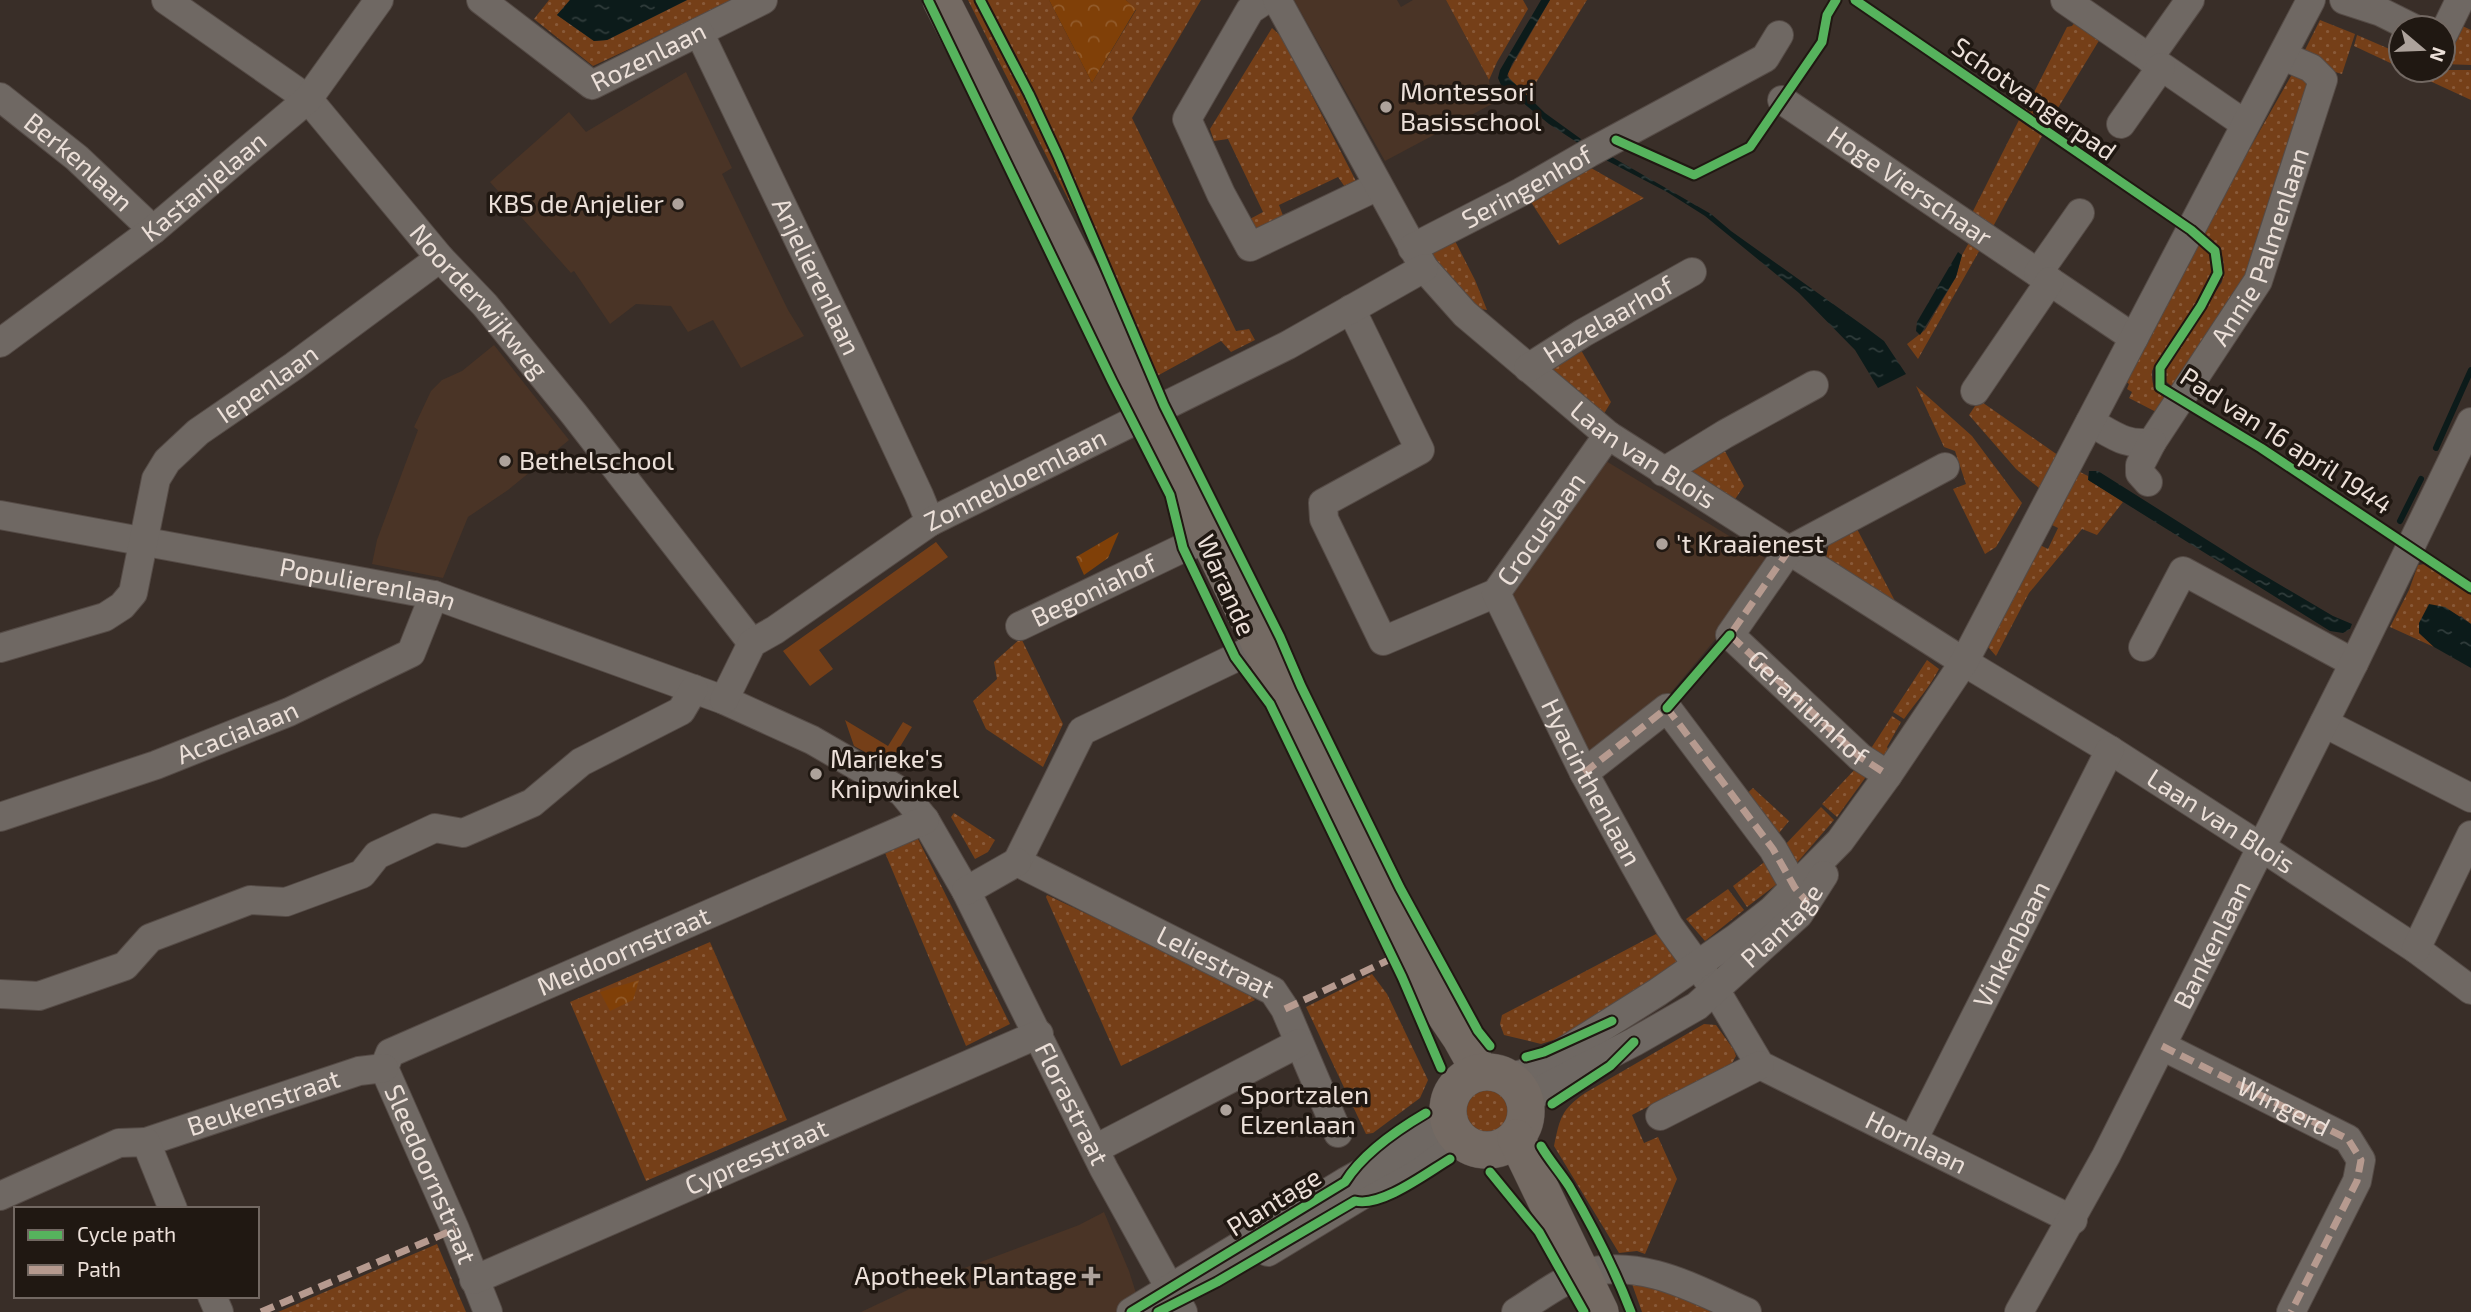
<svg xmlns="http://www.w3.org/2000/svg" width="2471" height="1312" font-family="'Exo 2',sans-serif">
<defs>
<pattern id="grass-dots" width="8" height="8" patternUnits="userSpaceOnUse" patternTransform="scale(1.75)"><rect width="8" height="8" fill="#753f18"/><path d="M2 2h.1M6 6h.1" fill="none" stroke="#895a39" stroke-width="1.8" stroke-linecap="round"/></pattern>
<pattern id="forest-crowns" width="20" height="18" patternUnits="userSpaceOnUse" patternTransform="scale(1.75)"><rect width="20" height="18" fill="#804008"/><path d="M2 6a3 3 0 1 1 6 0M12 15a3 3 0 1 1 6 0" fill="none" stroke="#925b2b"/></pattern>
<pattern id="water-ripples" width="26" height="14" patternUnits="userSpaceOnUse" patternTransform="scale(1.75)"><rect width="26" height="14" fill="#0c1b1a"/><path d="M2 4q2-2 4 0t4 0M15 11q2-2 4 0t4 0" fill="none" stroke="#303c3b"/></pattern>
</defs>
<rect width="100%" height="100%" fill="#392e28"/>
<g fill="#4a3426">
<polygon points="1294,0 1397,0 1401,7 1413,0 1446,0 1489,80 1492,104 1385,161"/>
<polygon points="686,72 732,168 722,174 788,310 804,336 741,368 713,320 688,332 671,306 636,304 610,324 574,271 571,273 490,182 569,112 586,132"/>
<polygon points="494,345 569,440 508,490 468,517 443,578 372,564 377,540 418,430 414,427 431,391 442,380 462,371"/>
<polygon points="1606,461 1767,559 1719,635 1662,703 1588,753 1509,592"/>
<polygon points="1104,1212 1129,1271 1142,1312 861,1312 914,1287 1079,1225"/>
</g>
<g fill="url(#grass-dots)">
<polygon points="549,0 570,0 557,15 594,41 607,40 687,0 734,0 593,66 534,19"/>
<polygon points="968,0 1049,0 1092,83 1136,10 1126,0 1201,0 1132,118 1236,331 1249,329 1255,340 1231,352 1221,341 1157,376"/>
<polygon points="1446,0 1523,0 1528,9 1497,62 1489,80"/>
<polygon points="1550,0 1587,0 1527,97 1509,79 1508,73"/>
<polygon points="2078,18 2103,34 2047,126 2025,110 2067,27 2072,26"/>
<polygon points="2320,20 2355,34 2342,74 2328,70 2302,56"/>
<polygon points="2456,23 2471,30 2471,65 2443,64 2443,43"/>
<polygon points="1272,28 1282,37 1358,185 1347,190 1338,177 1279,205 1285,221 1260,232 1248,220 1263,212 1228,139 1214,141 1210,129"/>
<polygon points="2357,35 2401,54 2401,68 2354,46"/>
<path d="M2295 69 2311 78 2259 262 2180 393 2163 379V371L2222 282C2227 255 2221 250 2202 232Z"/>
<polygon points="2406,70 2471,70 2471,100"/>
<polygon points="2019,120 2042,136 1989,234 1968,221"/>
<polygon points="1584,164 1644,198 1559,245 1527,196"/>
<path d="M1454 239 1475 280 1487 310C1465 308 1445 272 1432 256L1435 248Z"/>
<polygon points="1971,239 1982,246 1918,359 1907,344 1925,330 1956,277 1962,255"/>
<path d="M2197 243C2205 249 2212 254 2213 264 2215 283 2164 350 2152 371 2151 390 2158 392 2172 403L2158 413 2129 398 2132 392 2127 389 2129 384 2125 381Z"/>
<polygon points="1578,345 1611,402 1602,417 1552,376 1550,364"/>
<polygon points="1916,386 1972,436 2022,503 1996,547 1985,554 1953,489 1966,484 1955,451 1944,447"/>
<polygon points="1979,400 2062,458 2045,493 2016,469 1969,415"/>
<polygon points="1721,444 1744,486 1731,505 1690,478 1692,460"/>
<polygon points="2078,471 2088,476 2089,480 2123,502 2097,535 2082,529 2029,593 1996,656 1988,647 2040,545 2048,549 2058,528 2050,524 2063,500 2065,500"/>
<polygon points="1856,527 1895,601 1825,563 1829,543"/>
<polygon points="2425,564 2471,595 2471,624 2461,616 2419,633 2434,647 2390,627 2409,590 2418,565"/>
<polygon points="1021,638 1063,724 1043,767 986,729 973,701 997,679 994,662"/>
<path d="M1927 660 1939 669C1930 687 1916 702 1904 719L1893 712Z"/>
<polygon points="1892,716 1901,722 1887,747 1890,753 1883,764 1868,753"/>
<polygon points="1859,765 1868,774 1837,817 1822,804"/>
<polygon points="1753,788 1789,821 1774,839 1743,797"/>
<polygon points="1821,807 1834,820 1795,865 1782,848"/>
<polygon points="954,813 995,840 988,852 975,859 951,817"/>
<polygon points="916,835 1010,1024 966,1046 883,848"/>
<polygon points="1771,857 1785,878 1747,907 1733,886"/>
<polygon points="1728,889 1744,910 1705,941 1686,919"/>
<polygon points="1047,895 1243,988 1255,1000 1121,1066 1046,897"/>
<polygon points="1656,934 1684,962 1569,1035 1541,1044 1504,1035 1500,1024 1502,1015"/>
<polygon points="710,942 787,1120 646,1181 570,1002"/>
<polygon points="1372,974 1387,994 1428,1080 1420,1098 1373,1133 1366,1134 1306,1007"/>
<path d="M1704 1024 1716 1025 1734 1050 1736 1056 1732 1063 1632 1115 1644 1143 1658 1137 1677 1179 1645 1254 1637 1251 1619 1253 1554 1146C1560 1118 1561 1110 1585 1093Z"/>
<circle cx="1489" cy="1110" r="27"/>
<polygon points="437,1244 466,1312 278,1312"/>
<polygon points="1641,1283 1727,1312 1642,1312 1632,1284"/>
</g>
<g fill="url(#forest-crowns)">
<polygon points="1049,0 1126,0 1136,9 1092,83"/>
<polygon points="1119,532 1108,558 1084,575 1076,557"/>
<polygon points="639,980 633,1000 610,1011 600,992"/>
</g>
<g fill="#753f18">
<polygon points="936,542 948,557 819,650 833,669 810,686 783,651"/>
<polygon points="845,720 888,746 903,722 912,727 889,765 854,746"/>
</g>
<g fill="url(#water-ripples)">
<polygon points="570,0 687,0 607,40 594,41 557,15"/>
<polygon points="1541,0 1550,0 1512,64 1507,76 1545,113 1581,139 1578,143 1549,124 1501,85 1498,78 1500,70"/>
<polygon points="1605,153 1711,214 1731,231 1868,329 1884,341 1906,374 1878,388 1855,350 1799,293 1705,216 1667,192 1602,158"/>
<polygon points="1958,252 1962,255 1956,277 1920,335 1916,331 1917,322"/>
<polygon points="2089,471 2098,471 2250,567 2333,616 2352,624 2350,629 2343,633 2330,631 2088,480"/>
<polygon points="2429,604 2445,607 2471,624 2471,668 2434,647 2419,633 2419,623"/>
</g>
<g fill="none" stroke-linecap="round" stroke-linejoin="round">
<g stroke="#0c1b1a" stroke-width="6">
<polyline points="2436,448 2471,370"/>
<polyline points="2400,521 2421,479"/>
</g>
<defs>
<g id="minor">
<path id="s1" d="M166 0 308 99 440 258 485 305 574 414 752 643"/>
<path id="s2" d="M481 0 592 85 763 0"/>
<polyline points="1265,0 1250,10 1187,119 1221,194 1250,247 1378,186"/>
<path id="s3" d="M1277 0 1424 268 1465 314 1608 435 1964 662 2110 750 2261 847 2416 949 2471 990"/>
<polyline points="2065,0 2245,124"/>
<polyline points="2344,0 2381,12 2413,28"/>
<path id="s4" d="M699 32 849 345 919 495 930 522"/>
<polyline points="2443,35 2460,0"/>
<polyline points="2149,58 2190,0"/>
<path id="s5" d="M0 97 77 158 153 230"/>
<path id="s6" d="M1782 100 2134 338"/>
<polyline points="2121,124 2161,67"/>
<path id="s7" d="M1412 248 1521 192 1589 153 1765 58 1779 35"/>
<polyline points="2038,273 2080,213"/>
<path id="s8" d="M1351 309 1420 450 1323 503 1324 519 1383 641 1496 593 1608 435"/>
<path id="s9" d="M0 343 153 230 308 99 379 0"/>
<path id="s10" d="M1528 368 1583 333 1692 272"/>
<polyline points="1975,391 2050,281"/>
<path id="s11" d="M2090 422C2112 434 2127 447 2152 442L2258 281 2323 80 2311 68 2283 56"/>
<polyline points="1663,472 1725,434 1814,385"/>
<polyline points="2148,482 2140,473 2140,465 2152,442"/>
<path id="s12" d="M0 515 434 595 724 700 812 740 902 792 925 820 966 891 1104 1169 1183 1312"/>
<path id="s13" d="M1496 593 1584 773 1633 862 1669 926 1716 991 1760 1065 2073 1220"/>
<path id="s14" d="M1020 626 1183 548 1209 539"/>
<polyline points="2143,647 2183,571 2354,663"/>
<path id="s15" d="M0 648 105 617 122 606 133 593 156 479 167 461 198 432 294 366 440 258"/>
<path id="s16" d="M724 700 752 643 775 630 930 522 1288 345 1424 268"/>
<polyline points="2324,723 2471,798"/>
<polyline points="1584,773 1667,708 1773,849 1795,888 1806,901"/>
<polyline points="1888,775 1860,757 1730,635 1789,550 1945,467"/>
<path id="s17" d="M0 817 156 765 289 712 411 653 434 595"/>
<path id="s18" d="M1017 862 1273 991 1285 1009 1338 1133"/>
<polyline points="1017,862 1082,731 1262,645"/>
<polyline points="966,891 1017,862"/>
<polyline points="2416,949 2471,835"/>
<polyline points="0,994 39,996 125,966 150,938 250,900 286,902 362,874 377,855 435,828 463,833 532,803 581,762 681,711 694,689"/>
<polyline points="2162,1046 2348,1139 2361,1160 2357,1181 2291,1312"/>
<path id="s19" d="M384 1068 390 1053 925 820"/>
<path id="s20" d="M384 1068 455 1229 488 1312"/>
<polyline points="1508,1077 1523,1074 1547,1062 1658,992 1736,938 1772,910 1840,841 1888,775 1964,662 2311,0"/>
<path id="s21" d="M1526 1107 1535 1095 1548 1086 1634 1042 1697 1006 1799 914 1824 875"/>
<polyline points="1660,1116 1760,1065"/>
<path id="s22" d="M1913 1140 2110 750"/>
<path id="s23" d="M146 1142 359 1071 384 1068"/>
<polyline points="1095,1149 1299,1043"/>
<polyline points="0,1196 119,1143 146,1142 173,1209"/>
<polyline points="1268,1252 1440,1148 1459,1139"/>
<path id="s24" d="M474 1280 1039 1034"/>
<polyline points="212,1296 219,1312"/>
<polyline points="1131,1312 1345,1182 1403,1150 1430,1130 1448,1112"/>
<path d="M1516 1312C1534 1301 1563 1279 1582 1274 1640 1257 1695 1289 1747 1312"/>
<path id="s25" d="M2019 1312 2106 1156 2354 663 2471 422"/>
</g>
<g id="major">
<polyline points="941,0 1151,412 1209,539 1432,995 1461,1038 1480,1072"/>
<circle cx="1487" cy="1111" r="39"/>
<polyline points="1516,1138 1600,1312"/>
</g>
</defs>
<use href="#minor" stroke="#554b46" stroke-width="30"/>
<use href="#major" stroke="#554b46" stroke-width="38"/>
<use href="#minor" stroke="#6f6863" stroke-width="28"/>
<use href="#major" stroke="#746a63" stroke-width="37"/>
<g stroke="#b69a8f" stroke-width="7" stroke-dasharray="14 7" stroke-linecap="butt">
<path id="s26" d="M1789 550 1730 635 1860 757 1888 775"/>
<polyline points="1584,773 1667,708 1773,849 1795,888 1807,902"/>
<polyline points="1285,1009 1393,958"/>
<path id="s27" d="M2162 1046 2348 1139 2361 1160 2357 1181 2291 1312"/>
<polyline points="261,1312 455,1229"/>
</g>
<defs>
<g id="cycleway">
<polyline points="928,0 1112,381 1170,495 1183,548 1235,657 1270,704 1402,977 1441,1068"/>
<polyline points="980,0 1029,94 1058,156 1164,405 1280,637 1301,686 1400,888 1478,1031 1490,1046"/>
<polyline points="1855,0 2191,230 2215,251 2218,273 2201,306 2160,368 2160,387 2261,448 2471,588"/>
<polyline points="1616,140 1694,175 1750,147 1822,42 1827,15 1836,0"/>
<polyline points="1667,708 1730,635"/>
<polyline points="1526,1057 1544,1052 1612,1021"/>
<polyline points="1552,1104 1610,1066 1634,1042"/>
<path d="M1541 1146C1549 1160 1560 1172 1569 1186 1593 1227 1614 1268 1631 1312"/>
<polyline points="1490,1172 1539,1232 1584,1312"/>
<path d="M1131 1312 1345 1182C1363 1153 1397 1130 1426 1113"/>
<path d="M1158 1312 1217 1282 1355 1201C1381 1208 1428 1172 1450 1159"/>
</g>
</defs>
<use href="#cycleway" stroke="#201812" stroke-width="13"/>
<use href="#cycleway" stroke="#56b35d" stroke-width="9"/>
</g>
<g fill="#ada29b" stroke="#201812" stroke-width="2.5">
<circle cx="1386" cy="107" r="7"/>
<circle cx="678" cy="204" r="7"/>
<circle cx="505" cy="461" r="7"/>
<circle cx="1662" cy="544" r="7"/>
<circle cx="816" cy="774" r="7"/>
<circle cx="1226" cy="1110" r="7"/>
<path d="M1087.5 1265.5h7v7h7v7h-7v7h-7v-7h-7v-7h7z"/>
</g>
<g text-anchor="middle" stroke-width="7" stroke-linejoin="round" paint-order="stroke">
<g font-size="26" fill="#ece0d9" stroke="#201812">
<text dy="9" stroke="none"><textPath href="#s2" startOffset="203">Rozenlaan</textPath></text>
<text transform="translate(2034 99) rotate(35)" y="9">Schotvangerpad</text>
<text dy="9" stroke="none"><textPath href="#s5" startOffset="102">Berkenlaan</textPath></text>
<text dy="9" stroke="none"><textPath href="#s9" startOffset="257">Kastanjelaan</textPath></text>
<text dy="9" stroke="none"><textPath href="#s7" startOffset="130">Seringenhof</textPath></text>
<text dy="9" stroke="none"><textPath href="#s6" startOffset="154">Hoge Vierschaar</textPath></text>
<text dy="9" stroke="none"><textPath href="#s11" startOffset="292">Annie Palmenlaan</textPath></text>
<text dy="9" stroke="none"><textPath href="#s4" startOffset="271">Anjelierenlaan</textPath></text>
<text dy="9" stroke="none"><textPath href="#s1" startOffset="438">Noorderwijkweg</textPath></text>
<text dy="9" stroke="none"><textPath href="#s10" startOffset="94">Hazelaarhof</textPath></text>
<text dy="9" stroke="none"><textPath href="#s15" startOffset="411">Iepenlaan</textPath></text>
<text transform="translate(2286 441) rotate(33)" y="9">Pad van 16 april 1944</text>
<text dy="9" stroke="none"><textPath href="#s3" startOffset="595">Laan van Blois</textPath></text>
<text dy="9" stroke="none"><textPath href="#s16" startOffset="374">Zonnebloemlaan</textPath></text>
<text dy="9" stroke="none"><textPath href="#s8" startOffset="620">Crocuslaan</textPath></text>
<text transform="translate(1226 585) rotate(66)" y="9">Warande</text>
<text dy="9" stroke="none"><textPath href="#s12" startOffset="374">Populierenlaan</textPath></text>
<text dy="9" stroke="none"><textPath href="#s14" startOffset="82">Begoniahof</textPath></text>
<text dy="9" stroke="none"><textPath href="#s26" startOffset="210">Geraniumhof</textPath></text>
<text dy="9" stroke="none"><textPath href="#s17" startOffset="252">Acacialaan</textPath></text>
<text dy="9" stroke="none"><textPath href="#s13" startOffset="212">Hyacinthenlaan</textPath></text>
<text dy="9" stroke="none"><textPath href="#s3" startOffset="1279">Laan van Blois</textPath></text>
<text dy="9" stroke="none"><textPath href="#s21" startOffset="317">Plantage</textPath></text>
<text dy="9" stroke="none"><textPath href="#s22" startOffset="219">Vinkenbaan</textPath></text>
<text dy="9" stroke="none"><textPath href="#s25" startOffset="415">Bankenlaan</textPath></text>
<text dy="9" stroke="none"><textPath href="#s19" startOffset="271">Meidoornstraat</textPath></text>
<text dy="9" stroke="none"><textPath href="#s18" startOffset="222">Leliestraat</textPath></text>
<text dy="9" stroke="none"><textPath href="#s23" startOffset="124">Beukenstraat</textPath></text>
<text dy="9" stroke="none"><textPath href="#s12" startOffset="1306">Florastraat</textPath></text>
<text dy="9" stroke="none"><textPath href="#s27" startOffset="136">Wingerd</textPath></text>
<text dy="9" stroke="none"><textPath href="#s13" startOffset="716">Hornlaan</textPath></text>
<text dy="9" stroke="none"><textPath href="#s24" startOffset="308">Cypresstraat</textPath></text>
<text dy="9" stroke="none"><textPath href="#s20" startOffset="116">Sleedoornstraat</textPath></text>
<text transform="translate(1274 1202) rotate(-32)" y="9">Plantage</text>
</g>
<g font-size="26" fill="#ece0d9" stroke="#201812" text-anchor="start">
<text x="1400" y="101">Montessori<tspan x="1400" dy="30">Basisschool</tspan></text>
<text x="664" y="213" text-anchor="end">KBS de Anjelier</text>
<text x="519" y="470">Bethelschool</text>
<text x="1676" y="553">'t Kraaienest</text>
<text x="830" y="768">Marieke's<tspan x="830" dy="30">Knipwinkel</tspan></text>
<text x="1240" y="1104">Sportzalen<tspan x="1240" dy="30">Elzenlaan</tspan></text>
<text x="1077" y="1285" text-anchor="end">Apotheek Plantage</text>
</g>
</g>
<rect x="14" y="1207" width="245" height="91" fill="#201812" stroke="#726862" stroke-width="2"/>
<rect x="28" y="1230" width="35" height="10" fill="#56b35d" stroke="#726862" stroke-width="2"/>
<text x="77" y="1242" font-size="21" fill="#ece0d9">Cycle path</text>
<rect x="28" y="1265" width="35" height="10" fill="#b69a8f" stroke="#726862" stroke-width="2"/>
<text x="77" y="1277" font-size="21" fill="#ece0d9">Path</text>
<g transform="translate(2422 49) rotate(109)"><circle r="33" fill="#201812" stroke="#726862" stroke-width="2"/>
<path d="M0-5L12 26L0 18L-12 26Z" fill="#ada29b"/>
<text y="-10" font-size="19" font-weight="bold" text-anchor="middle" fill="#ece0d9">N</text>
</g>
</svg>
